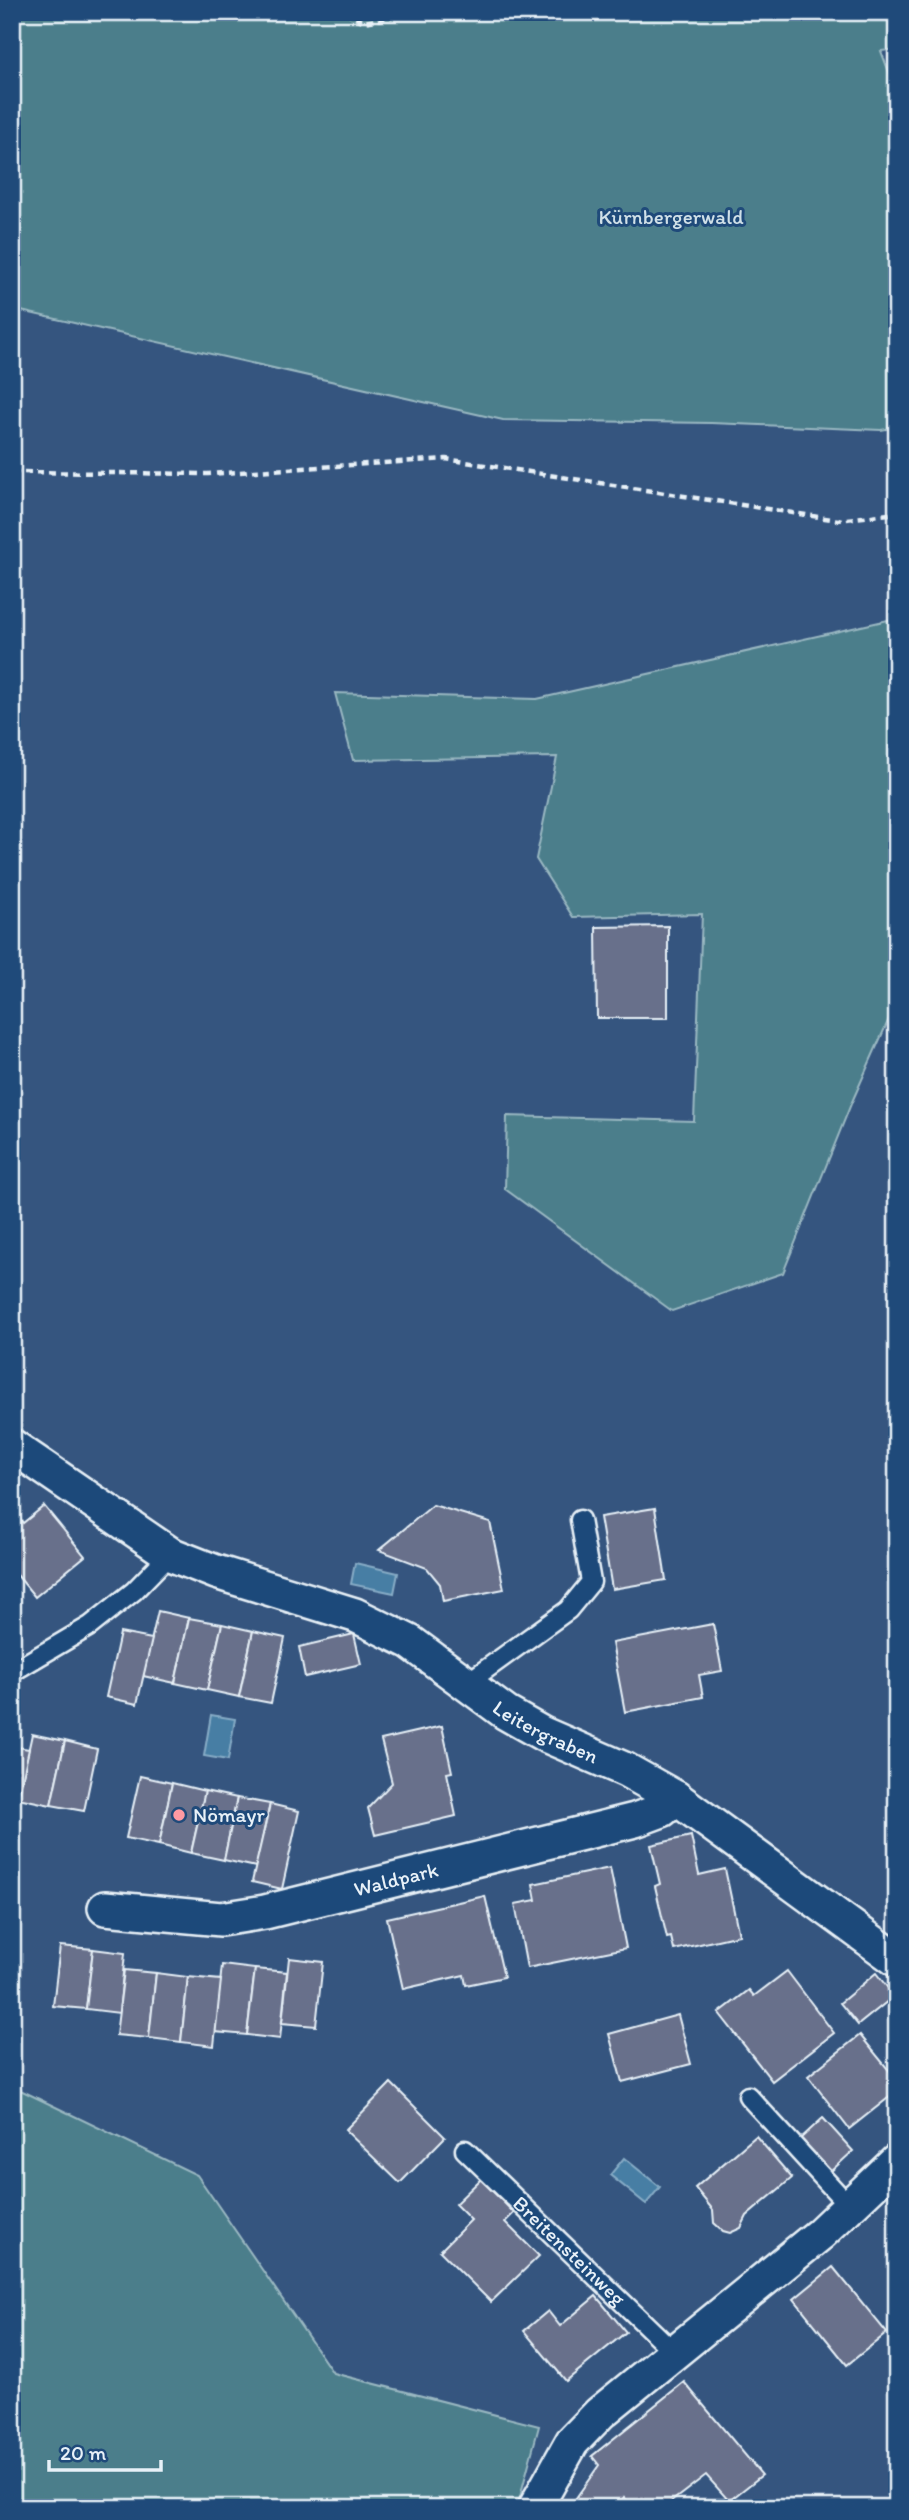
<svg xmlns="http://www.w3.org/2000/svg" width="909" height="2520" font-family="Itim,sans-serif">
<rect width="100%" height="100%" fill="#35557f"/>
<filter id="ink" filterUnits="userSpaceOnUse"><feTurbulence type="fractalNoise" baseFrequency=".0143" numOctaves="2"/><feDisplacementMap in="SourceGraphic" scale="14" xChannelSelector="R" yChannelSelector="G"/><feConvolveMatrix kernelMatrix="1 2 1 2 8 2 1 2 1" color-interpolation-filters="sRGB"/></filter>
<g filter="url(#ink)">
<g fill="#4b7e8b" stroke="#9ab8c2" stroke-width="2">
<polygon points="12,12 897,12 897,49 881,51 897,93 897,427 881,430 711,423 503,420 12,309"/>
<polygon points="897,618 897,1001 851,1104 783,1273 672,1311 505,1189 507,1116 694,1121 702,914 573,917 536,859 557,757 353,760 335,693 537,699"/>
<polygon points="12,2086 197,2175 333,2373 539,2426 517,2508 12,2508"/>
</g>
<g fill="#477ea4" stroke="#87acc6" stroke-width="2">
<polygon points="355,1563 398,1573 394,1593 351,1584"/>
<polygon points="211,1715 235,1719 228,1760 204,1756"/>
<polygon points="624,2158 660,2187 646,2204 610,2175"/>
</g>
<g fill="#68708b" stroke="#e8f1f8" stroke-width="2">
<polygon points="668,926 668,1018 597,1018 596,927"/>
<polygon points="433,1505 490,1522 504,1589 443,1601 440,1584 427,1568 379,1550"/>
<polygon points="44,1506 85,1556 35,1597 12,1569 12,1510 23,1523"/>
<polygon points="655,1508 666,1580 612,1589 600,1517"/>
<polygon points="158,1611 189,1618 175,1683 143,1676"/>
<polygon points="189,1618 222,1624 207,1690 175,1683"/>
<polygon points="222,1624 253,1631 239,1697 207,1690"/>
<polygon points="713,1624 722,1671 699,1675 703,1697 625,1712 612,1643"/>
<polygon points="253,1631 285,1638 271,1703 239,1697"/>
<polygon points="120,1633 152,1639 137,1704 106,1697"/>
<polygon points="354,1634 361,1664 305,1677 299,1647"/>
<polygon points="442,1726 452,1772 447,1773 456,1816 375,1835 368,1808 392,1783 381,1740"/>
<polygon points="32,1734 65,1741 51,1805 18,1798"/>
<polygon points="65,1741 97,1749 84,1811 51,1805"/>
<polygon points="12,1746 29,1749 15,1812 12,1811"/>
<polygon points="140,1776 172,1783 159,1845 126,1838"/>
<polygon points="172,1783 205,1791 191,1853 159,1845"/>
<polygon points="205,1791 237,1798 224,1860 191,1853"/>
<polygon points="237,1798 270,1804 256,1867 224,1860"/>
<polygon points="270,1804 299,1811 282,1889 252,1882"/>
<polygon points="691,1836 699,1875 725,1869 739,1935 674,1950 671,1937 667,1938 655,1886 660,1884 651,1845"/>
<polygon points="610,1868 626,1948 527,1968 515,1904 536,1900 533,1884"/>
<polygon points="485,1896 504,1977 466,1985 464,1975 403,1989 387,1918"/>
<polygon points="60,1946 93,1949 86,2009 53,2006"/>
<polygon points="93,1949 125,1953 119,2013 86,2009"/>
<polygon points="289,1958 323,1962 316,2026 282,2023"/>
<polygon points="222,1965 255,1969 247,2035 215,2032"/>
<polygon points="255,1969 287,1972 280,2039 247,2035"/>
<polygon points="124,1970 156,1973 149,2038 116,2035"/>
<polygon points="787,1971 834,2033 772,2081 719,2013 749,1990 754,1996"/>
<polygon points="156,1973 188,1977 181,2042 149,2038"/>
<polygon points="876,1973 894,1996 858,2025 840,2003"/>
<polygon points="188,1977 221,1980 214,2046 181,2042"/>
<polygon points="678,2015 691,2064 622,2082 609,2034"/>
<polygon points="860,2035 897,2080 897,2091 849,2129 808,2076"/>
<polygon points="391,2083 445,2137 400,2183 345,2130"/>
<polygon points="823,2118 853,2151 830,2172 800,2139"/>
<polygon points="756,2136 792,2178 747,2216 741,2228 730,2233 723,2231 714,2223 713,2210 695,2188"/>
<polygon points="481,2179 514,2213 505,2222 539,2256 491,2302 440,2251 471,2220 455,2204"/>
<polygon points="833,2267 887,2333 847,2365 794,2299"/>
<polygon points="596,2296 626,2332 566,2381 524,2331 548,2311 560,2326"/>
<polygon points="684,2382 762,2475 729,2501 706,2475 663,2508 633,2508 624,2497 616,2508 569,2508 599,2465 592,2456"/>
</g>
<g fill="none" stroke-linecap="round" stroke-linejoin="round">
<defs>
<g id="service">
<polyline points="12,1672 90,1626 134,1591 170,1554"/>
<polyline points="467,1683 568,1610 591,1582 580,1520"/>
<polyline points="748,2096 850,2207"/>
<path id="s1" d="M465 2150 675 2353"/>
</g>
<g id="minor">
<path id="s2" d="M12 1446 170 1554 216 1572 355 1615 410 1642 506 1713 543 1734 626 1770 676 1798 897 1960"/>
<path id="s3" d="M105 1908 221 1919 265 1912 635 1820 662 1810 676 1798"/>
<polyline points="535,2508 572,2442 600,2413 820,2234 897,2161"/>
</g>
</defs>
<use href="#service" stroke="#e8f1f8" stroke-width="23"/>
<use href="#minor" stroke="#e8f1f8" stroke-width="38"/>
<g stroke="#e8f1f8" stroke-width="4.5" stroke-dasharray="7 5" stroke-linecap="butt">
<polyline points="345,12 364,22 423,12"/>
<polyline points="12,472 208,474 446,459 838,520 897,513"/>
</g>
<use href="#service" stroke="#1f4a7a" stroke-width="18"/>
<use href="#minor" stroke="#1f4a7a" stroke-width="33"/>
</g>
</g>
<circle fill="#ff9aa2" stroke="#1f4a7a" stroke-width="2.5" cx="179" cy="1815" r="7"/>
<g text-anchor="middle" stroke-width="6" stroke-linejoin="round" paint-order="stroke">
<g font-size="21" fill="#d0e0e8" stroke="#1f4a7a">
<text x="671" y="224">Kürnbergerwald</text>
</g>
<g font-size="21" fill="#e8f1f8" stroke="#1f4a7a">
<text dy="7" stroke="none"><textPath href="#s2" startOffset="611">Leitergraben</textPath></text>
<text dy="7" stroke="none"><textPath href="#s3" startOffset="296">Waldpark</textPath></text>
<text dy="7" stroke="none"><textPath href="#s1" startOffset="145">Breitensteinweg</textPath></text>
</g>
<g font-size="21" fill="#e8f1f8" stroke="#1f4a7a" text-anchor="start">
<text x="193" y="1822">Nömayr</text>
</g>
</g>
<rect width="909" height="2520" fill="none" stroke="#1f4a7a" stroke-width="42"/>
<rect x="21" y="21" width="867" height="2478" fill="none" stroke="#e8f1f8" stroke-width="2.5" filter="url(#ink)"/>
<path d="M49 2460v10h112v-10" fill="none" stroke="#e8f1f8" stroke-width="3.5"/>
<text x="60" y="2460" font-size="21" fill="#e8f1f8" stroke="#1f4a7a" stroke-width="5" paint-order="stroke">20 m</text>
</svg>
